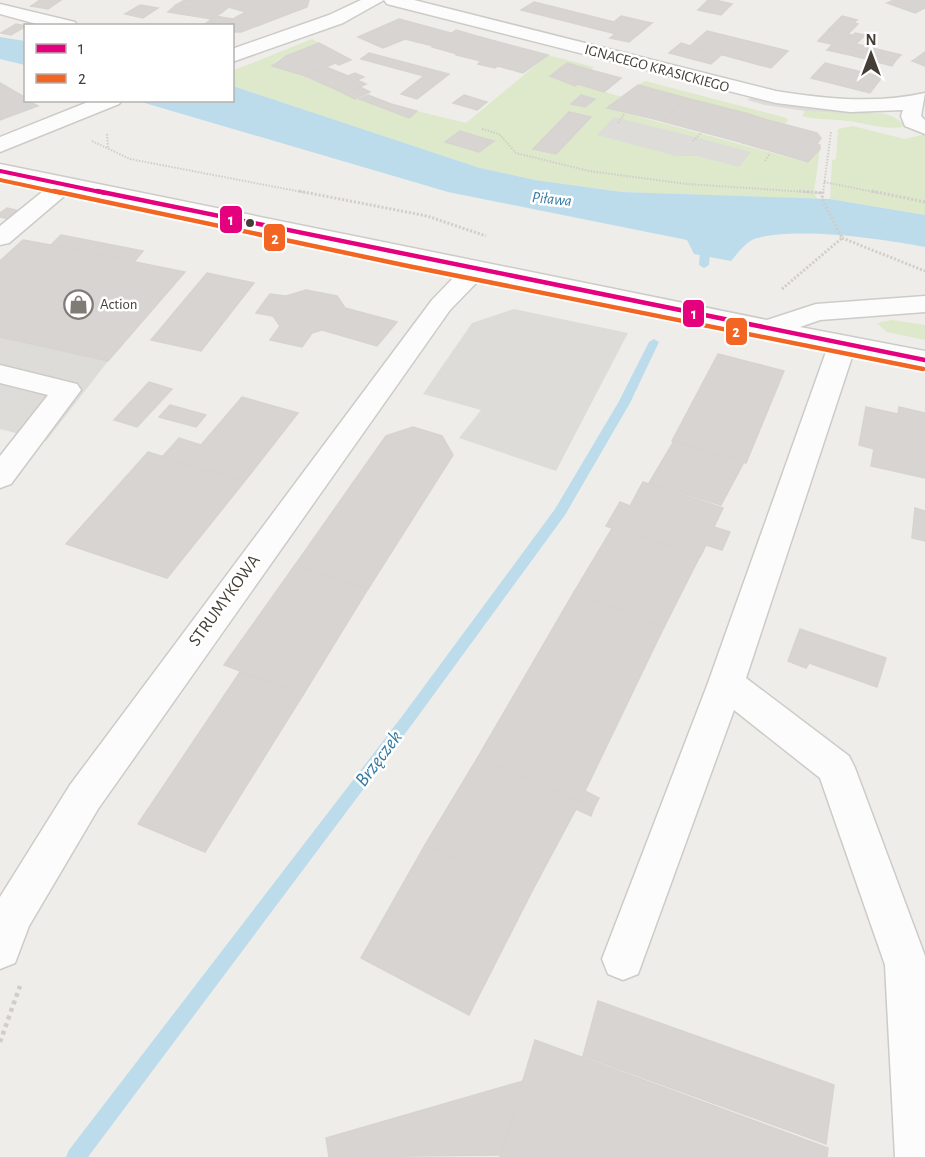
<svg xmlns="http://www.w3.org/2000/svg" width="925" height="1157" font-family="'Alegreya Sans',sans-serif">
<rect width="100%" height="100%" fill="#efedea"/>
<g fill="#dee8cb">
<path d="M312 39 319 43C306 49 278 55 272 66 319 80 362 102 408 118L417 111 466 123 548 55 594 67 591 70 567 63 550 76 575 86 578 84 622 97 607 108 802 161 808 162 820 149 814 192 817 199 622 192 535 180 480 168 233 86 232 71Z"/>
<polygon points="645,81 787,118 788,120 785,124 638,85"/>
<path d="M805 111 882 113 892 116 908 126C887 131 870 124 848 121 832 119 817 120 802 116Z"/>
<polygon points="853,126 905,139 925,134 925,215 830,199 832,160 836,159 838,129"/>
<polygon points="892,320 925,325 925,340 887,332 877,323"/>
</g>
<g fill="#dedcd9">
<polygon points="753,96 869,108 871,114 805,111 765,105 747,100"/>
<polygon points="614,117 687,135 751,152 739,167 697,156 676,156 597,135"/>
<polygon points="514,309 628,333 556,471 459,438 481,410 423,394 472,323"/>
<polygon points="0,337 108,361 46,441 0,429"/>
</g>
<g fill="#bcdceb">
<polygon points="0,37 25,41 25,65 0,59"/>
<path d="M233 86 480 168 535 180 622 192 830 199 925 215V247C884 239 794 226 754 239 746 242 737 254 731 261L694 254 687 240 448 192 138 101 232 100Z"/>
</g>
<g fill="none" stroke-linecap="round" stroke-linejoin="round">
<g fill="#bcdceb" fill-rule="evenodd">
<polygon points="706,237 711,240 709,265 704,268 699,265 701,240"/>
<polygon points="654,339 659,342 630,403 565,515 413,723 88,1157 66,1157 69,1150 403,715 555,509 618,403 649,342"/>
</g>
</g>
<g fill="#d7d4d1" stroke="#d7d4d0" stroke-width="1.5">
<polygon points="40,0 61,0 48,9 31,6"/>
<polygon points="185,0 238,0 221,13 176,5"/>
<polygon points="238,0 309,0 307,7 241,32 232,32 232,26 203,26 215,16 233,19 246,12 228,7"/>
<polygon points="708,0 715,0 732,4 721,15 698,10"/>
<polygon points="894,0 925,0 925,8 915,13 887,3"/>
<polygon points="534,2 614,22 627,25 616,34 521,10"/>
<polygon points="140,5 158,8 143,18 125,14"/>
<polygon points="176,5 221,13 212,19 168,12"/>
<polygon points="621,16 651,23 652,23 629,42 610,38 627,25 614,22"/>
<polygon points="842,16 857,20 854,23 858,24 848,34 829,29"/>
<polygon points="399,19 451,33 433,46 405,39 383,48 358,37"/>
<polygon points="16,24 26,26 11,35 1,33"/>
<polygon points="829,29 848,34 852,35 839,46 818,41"/>
<polygon points="456,30 480,37 457,54 432,47"/>
<polygon points="707,31 788,51 771,68 690,46"/>
<polygon points="855,33 865,35 856,44 844,42"/>
<polygon points="480,37 548,55 523,73 498,66 495,68 478,64 481,61 456,55"/>
<polygon points="844,42 856,44 901,55 896,60 839,46"/>
<polygon points="319,43 351,60 339,65 335,63 305,76 272,66 286,56"/>
<polygon points="681,43 690,46 721,55 711,64 669,53"/>
<polygon points="832,45 839,46 858,51 854,56 827,50"/>
<polygon points="858,51 896,60 892,66 854,56"/>
<polygon points="925,52 925,66 912,61 914,60"/>
<polygon points="369,53 449,74 417,99 401,94 424,76 361,59"/>
<polygon points="567,63 591,70 621,78 604,92 578,84 575,86 550,76"/>
<polygon points="825,63 882,77 870,93 811,78"/>
<polygon points="326,67 348,76 355,73 364,77 357,80 366,84 346,94 305,76"/>
<polygon points="0,83 26,98 26,100 38,106 0,120"/>
<polygon points="638,85 686,98 662,121 607,108"/>
<polygon points="360,87 370,92 355,99 345,94"/>
<polygon points="368,95 391,104 417,111 409,118 359,99"/>
<polygon points="464,95 487,102 477,110 453,103"/>
<polygon points="581,95 595,99 585,107 571,104"/>
<polygon points="686,98 749,114 764,119 743,143 662,121"/>
<polygon points="569,112 591,117 556,154 533,149"/>
<polygon points="764,119 817,133 821,138 817,144 820,145 820,149 808,162 743,143"/>
<polygon points="460,131 476,136 494,141 479,152 445,142"/>
<polygon points="7,208 20,211 9,219 0,217 0,213"/>
<polygon points="61,235 143,251 134,262 51,245"/>
<polygon points="23,240 51,245 185,272 108,361 0,337 0,261"/>
<polygon points="207,273 254,283 201,351 151,340"/>
<polygon points="306,290 337,296 345,308 397,322 377,346 322,330 312,333 302,347 270,340 280,326 273,316 256,313 270,294 286,296"/>
<polygon points="718,354 784,371 746,463 672,441"/>
<polygon points="149,382 172,389 137,427 114,420"/>
<polygon points="242,397 298,413 244,482 163,456 179,438 201,445"/>
<polygon points="170,405 206,415 196,427 159,417"/>
<polygon points="866,407 898,414 899,407 925,413 925,478 871,466 874,449 859,445"/>
<polygon points="413,427 442,436 453,455 368,589 295,565 386,436"/>
<polygon points="674,441 744,462 721,505 649,483"/>
<polygon points="148,452 244,482 167,578 66,544"/>
<polygon points="643,482 723,508 714,527 730,532 722,550 706,545 700,557 606,526 620,502 630,506"/>
<polygon points="915,508 925,511 925,541 912,538"/>
<polygon points="613,527 700,556 664,627 574,592"/>
<polygon points="295,565 368,589 303,695 224,665"/>
<polygon points="574,592 664,627 585,791 599,798 594,808 478,757"/>
<polygon points="800,629 886,658 877,687 809,663 806,668 788,661"/>
<polygon points="240,672 303,695 205,852 138,824"/>
<polygon points="478,757 594,808 591,816 576,809 530,895 425,845"/>
<polygon points="425,845 530,895 469,1015 361,958"/>
<polygon points="598,1001 834,1085 826,1144 583,1056"/>
<polygon points="535,1040 828,1148 827,1157 500,1157"/>
<polygon points="523,1081 501,1155 329,1157 326,1138"/>
</g>
<g fill="none" stroke-linecap="round" stroke-linejoin="round">
<defs>
<g id="minor">
<polygon points="361,0 384,0 343,23 232,62 232,49 329,15"/>
<path d="M384 0H414L776 91C826 99 875 104 925 93L921 116 925 120V134L905 126 901 116 903 110 850 112 776 103 387 4Z"/>
<polygon points="0,4 75,22 77,26 44,26 0,14"/>
<polygon points="93,100 122,100 119,104 0,152 0,137"/>
<polygon points="0,164 767,320 816,304 925,296 925,312 820,320 800,327 925,351 925,369 853,354 746,678 849,756 855,768 925,956 925,1157 895,1157 885,965 820,778 734,710 638,974 623,980 608,974 602,959 708,683 827,349 480,279 450,310 98,809 29,926 15,963 0,969 0,897 70,785 432,300 457,274 69,192 9,243 0,245 0,226 47,188 0,178"/>
<polygon points="0,365 77,384 81,390 11,484 0,488 0,456 48,395 0,383"/>
</g>
</defs>
<use href="#minor" stroke="#cdcbc7" stroke-width="3"/>
<g stroke="#d0cdcb" stroke-width="2" stroke-dasharray="1.5 1.5" stroke-linecap="butt">
<polyline points="618,123 625,113"/>
<polyline points="482,129 499,134 516,153 589,171 687,184 822,193"/>
<polyline points="107,134 108,148"/>
<polyline points="92,141 130,159 307,193"/>
<polyline points="693,141 702,132"/>
<polyline points="765,161 770,153"/>
<polyline points="824,182 879,193"/>
<polyline points="823,193 831,132"/>
</g>
<g stroke="#d0cdcb" stroke-width="3" stroke-dasharray="2 2" stroke-linecap="butt">
<polyline points="299,191 427,216 486,236"/>
<polyline points="799,191 823,193"/>
<polyline points="872,191 925,202"/>
<polyline points="842,238 925,271"/>
<polyline points="782,289 842,238 822,199 823,191"/>
</g>
<polyline stroke="#d0cdcb" stroke-width="4.5" stroke-dasharray="4 4" stroke-linecap="butt" points="0,1042 20,986"/>
<use href="#minor" fill="#fdfcfc" fill-rule="evenodd"/>
<defs>
<polyline id="bus-1-far1" points="0,171 105,193"/>
<polyline id="bus-1" points="97,191 925,360"/>
<polyline id="bus-2-far1" points="0,180 61,193"/>
<polyline id="bus-2" points="54,191 408,266 923,369"/>
</defs>
<use href="#bus-1-far1" stroke="#fff" stroke-width="7"/>
<use href="#bus-1" stroke="#fff" stroke-width="8"/>
<use href="#bus-2-far1" stroke="#fff" stroke-width="7"/>
<use href="#bus-2" stroke="#fff" stroke-width="8"/>
<use href="#bus-1-far1" stroke="#e5007d" stroke-width="4"/>
<use href="#bus-1" stroke="#e5007d" stroke-width="4.5"/>
<use href="#bus-2-far1" stroke="#f26522" stroke-width="4"/>
<use href="#bus-2" stroke="#f26522" stroke-width="4.5"/>
</g>
<defs>
<symbol id="shop-ring" viewBox="-11 -11 22 22"><circle r="9.5" fill="#fff" stroke="#807b75" stroke-width="1.5"/><path d="M-5-2.5h2.3a2.7 3.5 0 0 1 5.4 0H5L5.5 6h-11ZM-1.5-2.5h3a1.5 2.3 0 0 0-3 0Z" fill="#807b75"/></symbol>
</defs>
<g fill-rule="evenodd">
<use href="#shop-ring" x="62" y="288" width="33" height="33"/>
</g>
<circle fill="#453e36" stroke="#fff" stroke-width="2" cx="250" cy="223" r="5"/>
<g text-anchor="middle" stroke-width="5" stroke-linejoin="round" paint-order="stroke">
<g font-size="15" fill="#453e36" stroke="#fff">
<text transform="translate(657 68) rotate(15)" y="5">IGNACEGO KRASICKIEGO</text>
</g>
<g font-size="15" fill="#453e36" stroke="#fff" text-anchor="start">
<text x="100" y="309">Action</text>
</g>
<g font-size="16" font-style="italic" fill="#337aa3" stroke="#fff">
<text transform="translate(552 198) rotate(6)" y="6">Piława</text>
</g>
<g font-size="18" fill="#453e36" stroke="#fff">
<text transform="translate(224 600) rotate(-54)" y="6">STRUMYKOWA</text>
</g>
<g font-size="20" font-style="italic" fill="#337aa3" stroke="#fff">
<text transform="translate(378 758) rotate(-53)" y="7">Brzęczek</text>
</g>
</g>
<g stroke="#fff" stroke-width="2">
<rect x="219" y="205" width="24" height="29" rx="6" fill="#e5007d"/>
<rect x="263" y="223" width="23" height="29" rx="6" fill="#f26522"/>
<rect x="682" y="299" width="23" height="29" rx="6" fill="#e5007d"/>
<rect x="725" y="317" width="23" height="29" rx="6" fill="#f26522"/>
</g>
<g font-size="16" text-anchor="middle" font-weight="bold" fill="#fff">
<text x="231" y="225">1</text>
<text x="275" y="244">2</text>
<text x="694" y="319">1</text>
<text x="736" y="337">2</text>
</g>
<rect x="24" y="24" width="210" height="78" fill="#ffffff" stroke="#b5b2af" stroke-width="1.5"/>
<rect x="36" y="44" width="30" height="9" fill="#e5007d" stroke="#b5b2af" stroke-width="1.5"/>
<text x="78" y="54" font-size="18" fill="#453e36">1</text>
<rect x="36" y="74" width="30" height="9" fill="#f26522" stroke="#b5b2af" stroke-width="1.5"/>
<text x="78" y="84" font-size="18" fill="#453e36">2</text>
<g transform="translate(871 54)" stroke="#ffffff" stroke-width="4.5" paint-order="stroke">
<path d="M0-4.5L10 22L0 15L-10 22Z" fill="#453e36"/>
<text y="-9" font-size="16" font-weight="bold" text-anchor="middle" fill="#453e36">N</text>
</g>
</svg>
